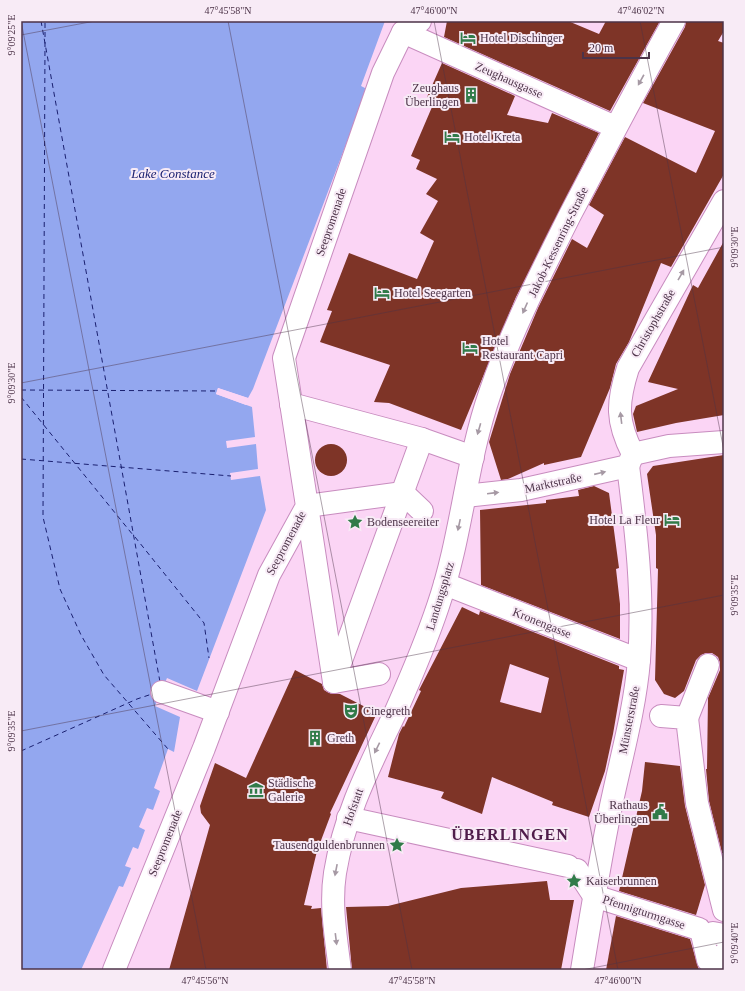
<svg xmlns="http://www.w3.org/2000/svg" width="745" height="991" font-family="Georgia,serif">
<rect width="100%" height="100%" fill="#fbd5f5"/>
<polygon fill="#93a7ef" points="21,21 385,21 361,86 367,89 253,389 248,398 218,388 216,394 252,407 255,437 226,441 227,448 256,444 258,469 230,473 231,480 260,476 266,510 197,691 167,678 155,706 180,717 174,752 168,749 154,788 160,791 153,810 147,808 139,827 145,830 138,849 133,847 125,866 131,868 123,887 119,886 81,970 21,970"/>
<polygon fill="#fbd5f5" points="218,388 248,398 248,400 219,390 219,392 247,403 246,405 216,394"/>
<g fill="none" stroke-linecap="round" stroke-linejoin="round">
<g stroke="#1a2070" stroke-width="1" stroke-dasharray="5 4" stroke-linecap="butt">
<polyline points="41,21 160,682"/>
<polyline points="45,37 45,21"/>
<polyline points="45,42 43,517 60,589 81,635 104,675 168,749"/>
<polyline points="21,390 217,391"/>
<polyline points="21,397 133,535"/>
<polyline points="21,459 231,476"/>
<polyline points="135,537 204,623 209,658"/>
<polyline points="21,751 137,699 152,694"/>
</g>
</g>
<g fill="#7e3427" fill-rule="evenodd">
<polygon points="447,21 568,21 599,34 606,21 660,21 610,111 444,37"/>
<polygon points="686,21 724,21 724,31 718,41 724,43 724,174 671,267 661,263 629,342 616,364 610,388 581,457 544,465 544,463 508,479 501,480 489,442 510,374 538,308 572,239 587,248 604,215 589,205 625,137 696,173 715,131 643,103 685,27"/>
<polygon points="442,63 515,96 507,115 548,123 552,113 599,133 516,297 461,430 389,403 374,402 390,365 320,342 332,311 327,310 349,253 417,279 434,241 420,233 438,201 426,194 437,179 416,169 420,160 411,156 435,100 427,97"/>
<polygon points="724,241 724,415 676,423 637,432 633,414 636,406 678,389 648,382 693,285 698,288"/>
<circle cx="331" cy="460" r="16"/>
<polygon points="724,455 724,853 722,853 709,801 706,769 707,769 708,698 720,670 720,663 718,657 712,653 706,653 701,655 696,660 684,691 675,698 664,694 655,680 658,569 656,568 656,535 647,474 653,466"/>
<polygon points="594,486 609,493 619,568 616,569 620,604 620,639 481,585 480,510 546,503 546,500 579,496 578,490"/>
<path d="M462 607 479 615 480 611 619 666V669L624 670 613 734 605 771 589 817 552 805 553 802 492 777 482 814 441 798 444 792 388 777 399 734 403 726 404 727 421 691 419 690ZM510 664 549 678 541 713 500 702Z"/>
<polygon points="295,670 322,684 324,690 329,693 340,694 377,713 330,813 331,814 317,851 304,905 312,906 311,909 321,908 327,970 169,970 210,825 201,813 200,806 215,763 246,778"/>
<polygon points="645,762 680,766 685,806 705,885 696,915 619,891 642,791"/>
<polygon points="547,881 550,900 574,900 561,970 352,970 346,907 388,906 461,888"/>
<polygon points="616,916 690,939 699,970 606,970"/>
</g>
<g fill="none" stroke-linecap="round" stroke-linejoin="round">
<defs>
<g id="street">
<polyline points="403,32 615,127"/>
<polyline points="291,404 422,439 473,457"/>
<polyline points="465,496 521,490 628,466 633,454"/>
<polyline points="445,584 639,660"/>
<polyline points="334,680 422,439"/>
<polyline points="334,682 307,506 403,493 422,511"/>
<polyline points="334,682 379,674"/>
<polyline points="162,692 218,712"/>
<polyline points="661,716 687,718 697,803 724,910"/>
<polyline points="687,718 708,665"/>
<polyline points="348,818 568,866"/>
<polyline points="577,870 594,896 699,929 702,934 708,960 713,962 723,957 724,954"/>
<polyline points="713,933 724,935"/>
<polyline points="114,970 204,748 269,575 307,506 284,358 383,73 403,32 420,21"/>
<path d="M340 970C336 938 330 905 335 873 345 812 370 766 396 711 411 677 426 642 438 606 462 536 466 462 490 393 511 331 541 273 570 215 604 150 638 85 674 21"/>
<path d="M582 970C591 915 600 860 611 806 621 758 635 709 639 660 644 596 636 529 628 466"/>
</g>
<path id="secondary" d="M724 201 628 368C617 403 616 421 633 454L669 446 724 442"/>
</defs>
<use href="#street" stroke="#c88cbf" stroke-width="24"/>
<use href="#secondary" stroke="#c88cbf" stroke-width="24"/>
<use href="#street" stroke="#fff" stroke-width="22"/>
<use href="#secondary" stroke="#fff" stroke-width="22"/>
</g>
<defs><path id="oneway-solid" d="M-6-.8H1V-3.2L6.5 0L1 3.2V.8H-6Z"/></defs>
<g fill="#a699a4">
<use href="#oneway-solid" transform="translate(641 80) rotate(119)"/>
<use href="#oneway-solid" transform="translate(681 275) rotate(-60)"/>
<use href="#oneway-solid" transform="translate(525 308) rotate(114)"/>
<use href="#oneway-solid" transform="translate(621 418) rotate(-97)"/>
<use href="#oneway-solid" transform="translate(479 429) rotate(106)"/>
<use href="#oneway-solid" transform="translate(600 473) rotate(-13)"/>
<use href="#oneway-solid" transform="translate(493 493) rotate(-7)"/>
<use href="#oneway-solid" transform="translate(459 525) rotate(102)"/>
<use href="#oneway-solid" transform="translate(377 748) rotate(116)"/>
<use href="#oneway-solid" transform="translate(336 870) rotate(101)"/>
<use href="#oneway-solid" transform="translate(336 939) rotate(83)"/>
</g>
<path fill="none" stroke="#4c3348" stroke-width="1" stroke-opacity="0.45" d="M21 21 206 970M228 21 412 970M434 21 618 970M640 21 724 451M21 35 95 21M21 383 724 247M21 731 724 595M582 970 724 942"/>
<defs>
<symbol id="hotel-bare" viewBox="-9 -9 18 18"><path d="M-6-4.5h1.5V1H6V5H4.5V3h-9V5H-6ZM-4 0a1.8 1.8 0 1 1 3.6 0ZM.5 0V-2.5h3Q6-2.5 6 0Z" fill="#317b49" stroke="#f8ebf6" stroke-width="2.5" paint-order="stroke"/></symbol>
<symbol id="building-bare" viewBox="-9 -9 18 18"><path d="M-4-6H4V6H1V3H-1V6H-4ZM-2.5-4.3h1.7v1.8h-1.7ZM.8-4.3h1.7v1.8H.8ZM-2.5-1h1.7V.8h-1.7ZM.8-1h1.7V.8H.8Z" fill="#317b49" stroke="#f8ebf6" stroke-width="2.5" paint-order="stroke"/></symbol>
<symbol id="sight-bare" viewBox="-9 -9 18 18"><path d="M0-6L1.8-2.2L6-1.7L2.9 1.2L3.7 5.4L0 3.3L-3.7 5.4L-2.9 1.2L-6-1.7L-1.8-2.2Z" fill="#317b49" stroke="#f8ebf6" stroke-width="2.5" paint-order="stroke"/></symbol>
<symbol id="theatre-bare" viewBox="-9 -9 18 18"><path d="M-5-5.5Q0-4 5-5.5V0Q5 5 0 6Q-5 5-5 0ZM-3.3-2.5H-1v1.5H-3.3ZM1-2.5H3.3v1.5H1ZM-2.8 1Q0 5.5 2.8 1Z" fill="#317b49" stroke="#f8ebf6" stroke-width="2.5" paint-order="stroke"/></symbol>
<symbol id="museum-bare" viewBox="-9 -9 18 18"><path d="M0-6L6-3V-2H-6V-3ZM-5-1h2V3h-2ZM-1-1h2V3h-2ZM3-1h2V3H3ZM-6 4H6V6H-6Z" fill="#317b49" stroke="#f8ebf6" stroke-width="2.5" paint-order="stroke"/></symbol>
<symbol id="civic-bare" viewBox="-9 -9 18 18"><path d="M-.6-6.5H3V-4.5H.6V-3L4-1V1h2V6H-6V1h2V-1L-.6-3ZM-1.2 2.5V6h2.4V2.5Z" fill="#317b49" stroke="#f8ebf6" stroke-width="2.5" paint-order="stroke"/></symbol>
</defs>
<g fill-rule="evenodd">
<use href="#hotel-bare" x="457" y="27" width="22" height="22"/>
<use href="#building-bare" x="460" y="84" width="22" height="22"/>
<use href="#hotel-bare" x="441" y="126" width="22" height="22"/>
<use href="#hotel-bare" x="371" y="282" width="22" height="22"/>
<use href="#hotel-bare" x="459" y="337" width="22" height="22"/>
<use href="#hotel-bare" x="661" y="509" width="22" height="22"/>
<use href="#sight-bare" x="344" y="511" width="22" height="22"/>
<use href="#theatre-bare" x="340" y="700" width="22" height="22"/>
<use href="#building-bare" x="304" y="727" width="22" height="22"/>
<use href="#museum-bare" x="245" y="779" width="22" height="22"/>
<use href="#civic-bare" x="649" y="801" width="22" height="22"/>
<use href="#sight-bare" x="386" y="834" width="22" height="22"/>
<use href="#sight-bare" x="563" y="870" width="22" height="22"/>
</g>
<g text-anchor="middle" stroke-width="4" stroke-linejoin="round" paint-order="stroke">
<g font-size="12" fill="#4c3348" stroke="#f8ebf6" text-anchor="start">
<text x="480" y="42">Hotel Dischinger</text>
<text x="459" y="92" text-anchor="end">Zeughaus<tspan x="459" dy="14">Überlingen</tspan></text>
<text x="464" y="141">Hotel Kreta</text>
<text x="394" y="297">Hotel Seegarten</text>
<text x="482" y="345">Hotel<tspan x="482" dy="14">Restaurant Capri</tspan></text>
<text x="660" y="524" text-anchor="end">Hotel La Fleur</text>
<text x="367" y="526">Bodenseereiter</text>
<text x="363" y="715">Cinegreth</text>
<text x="327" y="742">Greth</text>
<text x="268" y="787">Städische<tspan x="268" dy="14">Galerie</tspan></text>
<text x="648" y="809" text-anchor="end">Rathaus<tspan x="648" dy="14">Überlingen</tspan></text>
<text x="385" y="849" text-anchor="end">Tausendguldenbrunnen</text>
<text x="586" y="885">Kaiserbrunnen</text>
</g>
<g font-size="12" fill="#4c3348" stroke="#f8ebf6">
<text transform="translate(509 80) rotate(24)" y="4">Zeughausgasse</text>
<text transform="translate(331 222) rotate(-71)" y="4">Seepromenade</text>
<text transform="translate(558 242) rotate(-64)" y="4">Jakob-Kessenring-Straße</text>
<text transform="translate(653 323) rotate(-60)" y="4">Christophstraße</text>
<text transform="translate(553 483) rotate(-12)" y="4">Marktstraße</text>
<text transform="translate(286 543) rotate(-62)" y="4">Seepromenade</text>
<text transform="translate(440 596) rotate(-73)" y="4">Landungsplatz</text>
<text transform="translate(542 623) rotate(22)" y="4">Kronengasse</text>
<text transform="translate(629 720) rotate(-79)" y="4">Münsterstraße</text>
<text transform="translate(353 807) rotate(-70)" y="4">Hofstatt</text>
<text transform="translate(165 843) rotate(-68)" y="4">Seepromenade</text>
<text transform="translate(644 912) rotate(18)" y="4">Pfennigturmgasse</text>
</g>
<g font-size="13" font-style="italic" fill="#1a2070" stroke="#f8ebf6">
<text x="173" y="178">Lake Constance</text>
</g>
<g font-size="16" font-weight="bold" letter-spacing="1" fill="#4f1c4a" stroke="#f8ebf6">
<text x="510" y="840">ÜBERLINGEN</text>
</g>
</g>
<rect width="745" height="991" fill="none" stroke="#f8ebf6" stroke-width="44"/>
<path d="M583 52v6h66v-6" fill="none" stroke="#4c3348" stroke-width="2"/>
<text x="589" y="52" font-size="12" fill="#4c3348" stroke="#f8ebf6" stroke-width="3" paint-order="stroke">20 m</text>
<rect x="22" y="22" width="701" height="947" fill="none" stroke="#4c3348" stroke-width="1.5"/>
<g font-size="10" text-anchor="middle" fill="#4c3348">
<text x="228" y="14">47°45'58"N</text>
<text x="434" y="14">47°46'00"N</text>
<text x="641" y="14">47°46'02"N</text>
<text transform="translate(11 35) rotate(-90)" y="4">9°09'25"E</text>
<text transform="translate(734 247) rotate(-90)" y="4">9°09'30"E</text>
<text transform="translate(11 383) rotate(-90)" y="4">9°09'30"E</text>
<text transform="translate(734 595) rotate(-90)" y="4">9°09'35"E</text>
<text transform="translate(11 731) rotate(-90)" y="4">9°09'35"E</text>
<text transform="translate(734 943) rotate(-90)" y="4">9°09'40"E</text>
<text x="205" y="984">47°45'56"N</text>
<text x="412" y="984">47°45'58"N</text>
<text x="618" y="984">47°46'00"N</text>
</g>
</svg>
